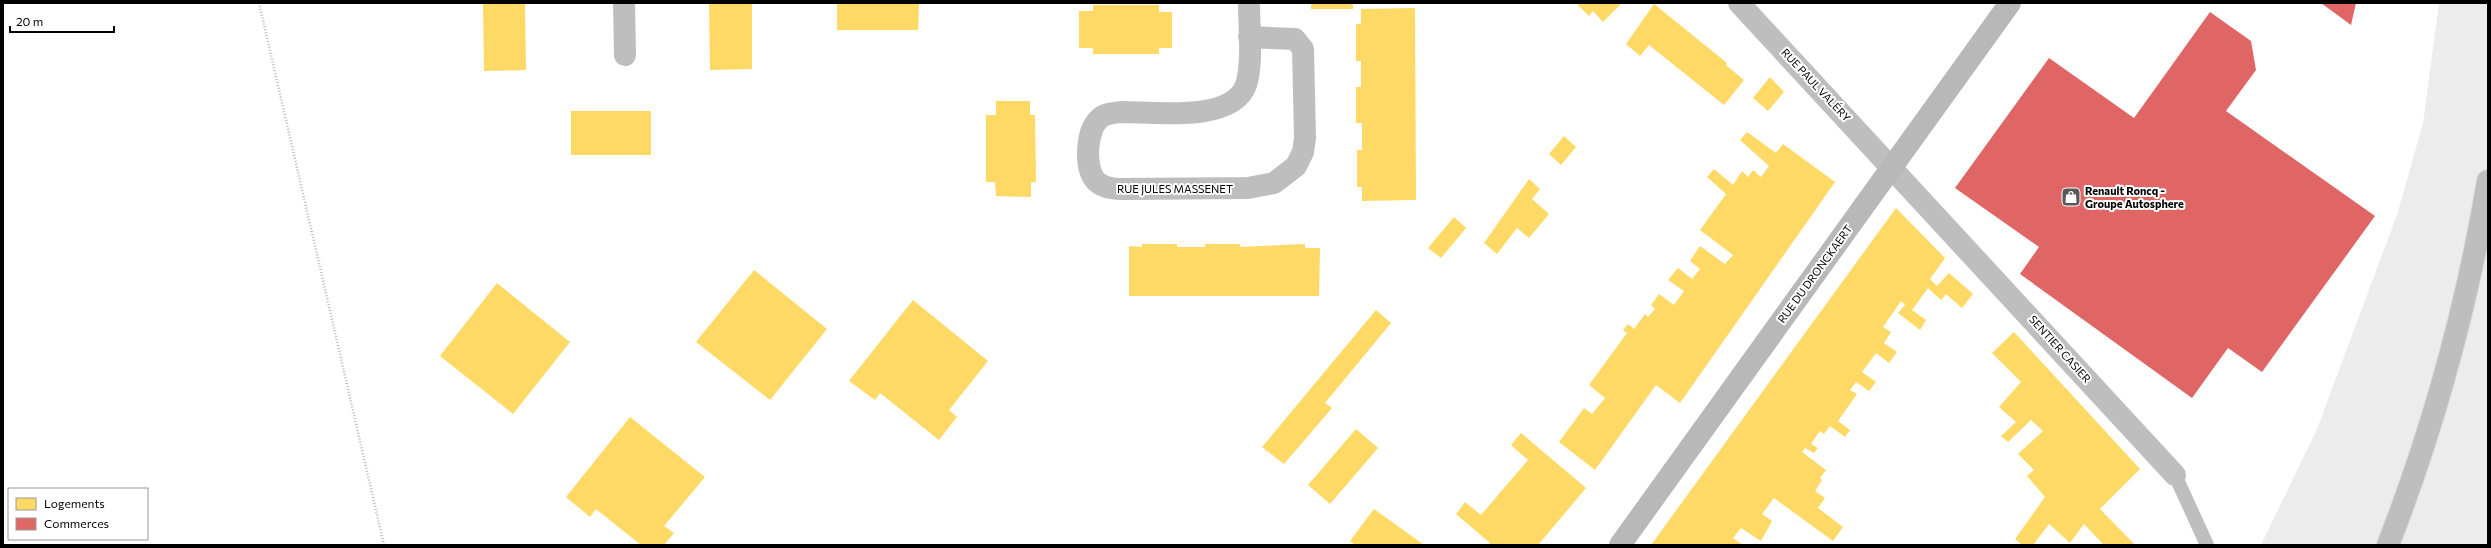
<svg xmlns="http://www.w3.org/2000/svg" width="2491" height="548" font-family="Commissioner,sans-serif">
<rect width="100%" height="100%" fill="#fff"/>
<polygon fill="#ececec" points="2439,3 2488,3 2488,545 2261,545 2317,429 2397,215 2423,123"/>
<g fill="#ffd966">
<polygon points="483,3 525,3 526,70 484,71"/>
<polygon points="709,3 752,3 752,69 710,70"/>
<polygon points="837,3 919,3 918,30 837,30"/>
<rect x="1311" y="3" width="42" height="6"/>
<polygon points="1576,3 1622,3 1603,22 1593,11 1589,16"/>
<polygon points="1654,4 1727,63 1726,65 1744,80 1724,105 1649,45 1640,56 1626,44"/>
<polygon points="1093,5 1159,5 1159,12 1172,12 1172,48 1159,48 1159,54 1093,54 1093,48 1079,48 1079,11 1093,11"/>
<polygon points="1415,8 1416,200 1362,201 1362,187 1357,187 1357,150 1362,150 1362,123 1356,123 1356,87 1361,87 1361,61 1356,61 1356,24 1361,24 1361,9"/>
<polygon points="1770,77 1784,92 1768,111 1753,98"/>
<polygon points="996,101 1030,101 1030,115 1035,115 1036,182 1031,182 1031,197 996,196 995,182 986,182 986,115 996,115"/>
<rect x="571" y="111" width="80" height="44"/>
<polygon points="1747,132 1776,153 1783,144 1835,182 1680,403 1656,385 1595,470 1559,442 1584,408 1592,414 1605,398 1589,385 1627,333 1623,330 1628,324 1634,329 1645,314 1648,317 1655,309 1651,305 1659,294 1674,305 1684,291 1668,280 1678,268 1692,279 1700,269 1690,261 1700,246 1725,264 1733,255 1700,230 1726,194 1707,177 1714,169 1733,185 1742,171 1748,177 1753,170 1761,177 1769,166 1740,140"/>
<polygon points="1564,136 1576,147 1561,165 1549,154"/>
<polygon points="1529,179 1540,189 1532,199 1549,214 1529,238 1517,228 1497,254 1484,243"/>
<polygon points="1896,208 1945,258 1930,279 1937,286 1949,273 1973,294 1962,308 1946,294 1941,300 1928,288 1912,310 1926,320 1920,330 1898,313 1905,305 1901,301 1883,327 1891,332 1884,343 1897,352 1889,363 1876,353 1862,372 1876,382 1869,391 1856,382 1850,390 1857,394 1838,421 1850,430 1845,437 1830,426 1824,434 1820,431 1811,444 1818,448 1814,453 1805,448 1802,452 1826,470 1820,478 1822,480 1815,491 1825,498 1818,508 1843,527 1833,541 1774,498 1762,514 1772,521 1761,541 1741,528 1733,538 1743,545 1651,545"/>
<polygon points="1454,217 1466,228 1441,258 1428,248"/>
<polygon points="1142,244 1177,244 1177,247 1205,247 1205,244 1240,244 1240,247 1305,244 1305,248 1320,248 1319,296 1129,296 1129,246 1142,247"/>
<polygon points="754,270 827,329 770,400 696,342"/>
<polygon points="497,283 570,342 513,414 440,356"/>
<polygon points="913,300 988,361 949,410 957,417 939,440 880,393 875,400 849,381"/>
<polygon points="1376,310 1391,323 1325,403 1332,408 1284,464 1262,447"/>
<polygon points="2014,332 2140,469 2100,509 2135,545 2104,545 2084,524 2070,543 2049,524 2033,545 2022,545 2015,539 2045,497 2027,476 2034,470 2018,454 2043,431 2031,420 2008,442 2001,436 2016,422 1999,407 2021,382 1992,353"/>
<polygon points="630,417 705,477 664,526 674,533 664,545 641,545 596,509 590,517 566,497"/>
<polygon points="1356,429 1378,448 1330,504 1308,485"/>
<polygon points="1521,433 1586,488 1538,545 1488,545 1490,543 1456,514 1465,502 1481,515 1528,460 1511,445"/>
<polygon points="1374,509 1424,545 1355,545 1350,541"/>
</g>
<g fill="#e06666">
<polygon points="2321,3 2356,3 2351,25"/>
<polygon points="2210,12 2251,41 2256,70 2226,111 2375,216 2262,372 2228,348 2192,398 2020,274 2039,247 1955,188 2049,58 2134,118"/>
</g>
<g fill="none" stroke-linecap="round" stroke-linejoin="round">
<defs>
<path id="motorway" d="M2388 545C2434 427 2467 306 2488 181"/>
</defs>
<use href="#motorway" stroke="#dbdbdb" stroke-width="24"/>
<polyline stroke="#b9b9b9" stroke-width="2.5" stroke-dasharray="1 2" stroke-linecap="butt" points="259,3 384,545"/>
<polyline stroke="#bebebe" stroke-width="14" points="2175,475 2207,545"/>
<g stroke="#bebebe" stroke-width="22">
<polyline points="624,3 625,55"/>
<polyline points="1739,3 2175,475"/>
<path d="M1249 37 1295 39 1303 49 1305 138 1303 152 1296 166 1274 183 1248 188 1122 189C1113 189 1103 188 1096 181 1084 168 1086 131 1099 119 1105 113 1114 113 1122 112 1154 112 1232 123 1246 85 1253 63 1249 27 1249 3"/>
</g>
<polyline stroke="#b8b8b8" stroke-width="22" points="1620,545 2010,3"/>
<use href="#motorway" stroke="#bebebe" stroke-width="22"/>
</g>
<defs>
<symbol id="shop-square" viewBox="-11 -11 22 22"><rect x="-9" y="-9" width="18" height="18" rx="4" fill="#595959" stroke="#fff"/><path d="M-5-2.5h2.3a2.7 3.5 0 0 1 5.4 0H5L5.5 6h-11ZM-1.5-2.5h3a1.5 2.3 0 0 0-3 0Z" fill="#fff"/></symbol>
</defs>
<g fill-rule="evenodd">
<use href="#shop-square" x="2060" y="186" width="22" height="22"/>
</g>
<g text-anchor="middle" stroke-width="4" stroke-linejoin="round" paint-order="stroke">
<g font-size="11" fill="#000" stroke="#fff">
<text transform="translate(1816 85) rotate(47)" y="4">RUE PAUL VALÉRY</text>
<text x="1175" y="193">RUE JULES MASSENET</text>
<text transform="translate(1815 274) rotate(-54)" y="4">RUE DU DRONCKAERT</text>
<text transform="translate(2060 349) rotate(48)" y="4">SENTIER CASIER</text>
</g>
<g font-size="11" font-weight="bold" fill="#000" stroke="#fff" text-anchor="start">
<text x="2085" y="195">Renault Roncq -<tspan x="2085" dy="13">Groupe Autosphere</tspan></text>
</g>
</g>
<rect width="2491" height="548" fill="none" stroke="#000000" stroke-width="8"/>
<rect x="8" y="488" width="140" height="52" fill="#ffffff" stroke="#999999"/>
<rect x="16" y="498" width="20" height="12" fill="#ffd966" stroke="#999999"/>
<text x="44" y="508" font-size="12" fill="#000000">Logements</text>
<rect x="16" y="518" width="20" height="12" fill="#e06666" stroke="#999999"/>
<text x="44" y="528" font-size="12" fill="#000000">Commerces</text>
<path d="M10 26v6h104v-6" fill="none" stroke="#000000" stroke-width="2"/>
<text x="16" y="26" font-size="12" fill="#000000" stroke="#ffffff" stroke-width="3" paint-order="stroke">20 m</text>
</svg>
